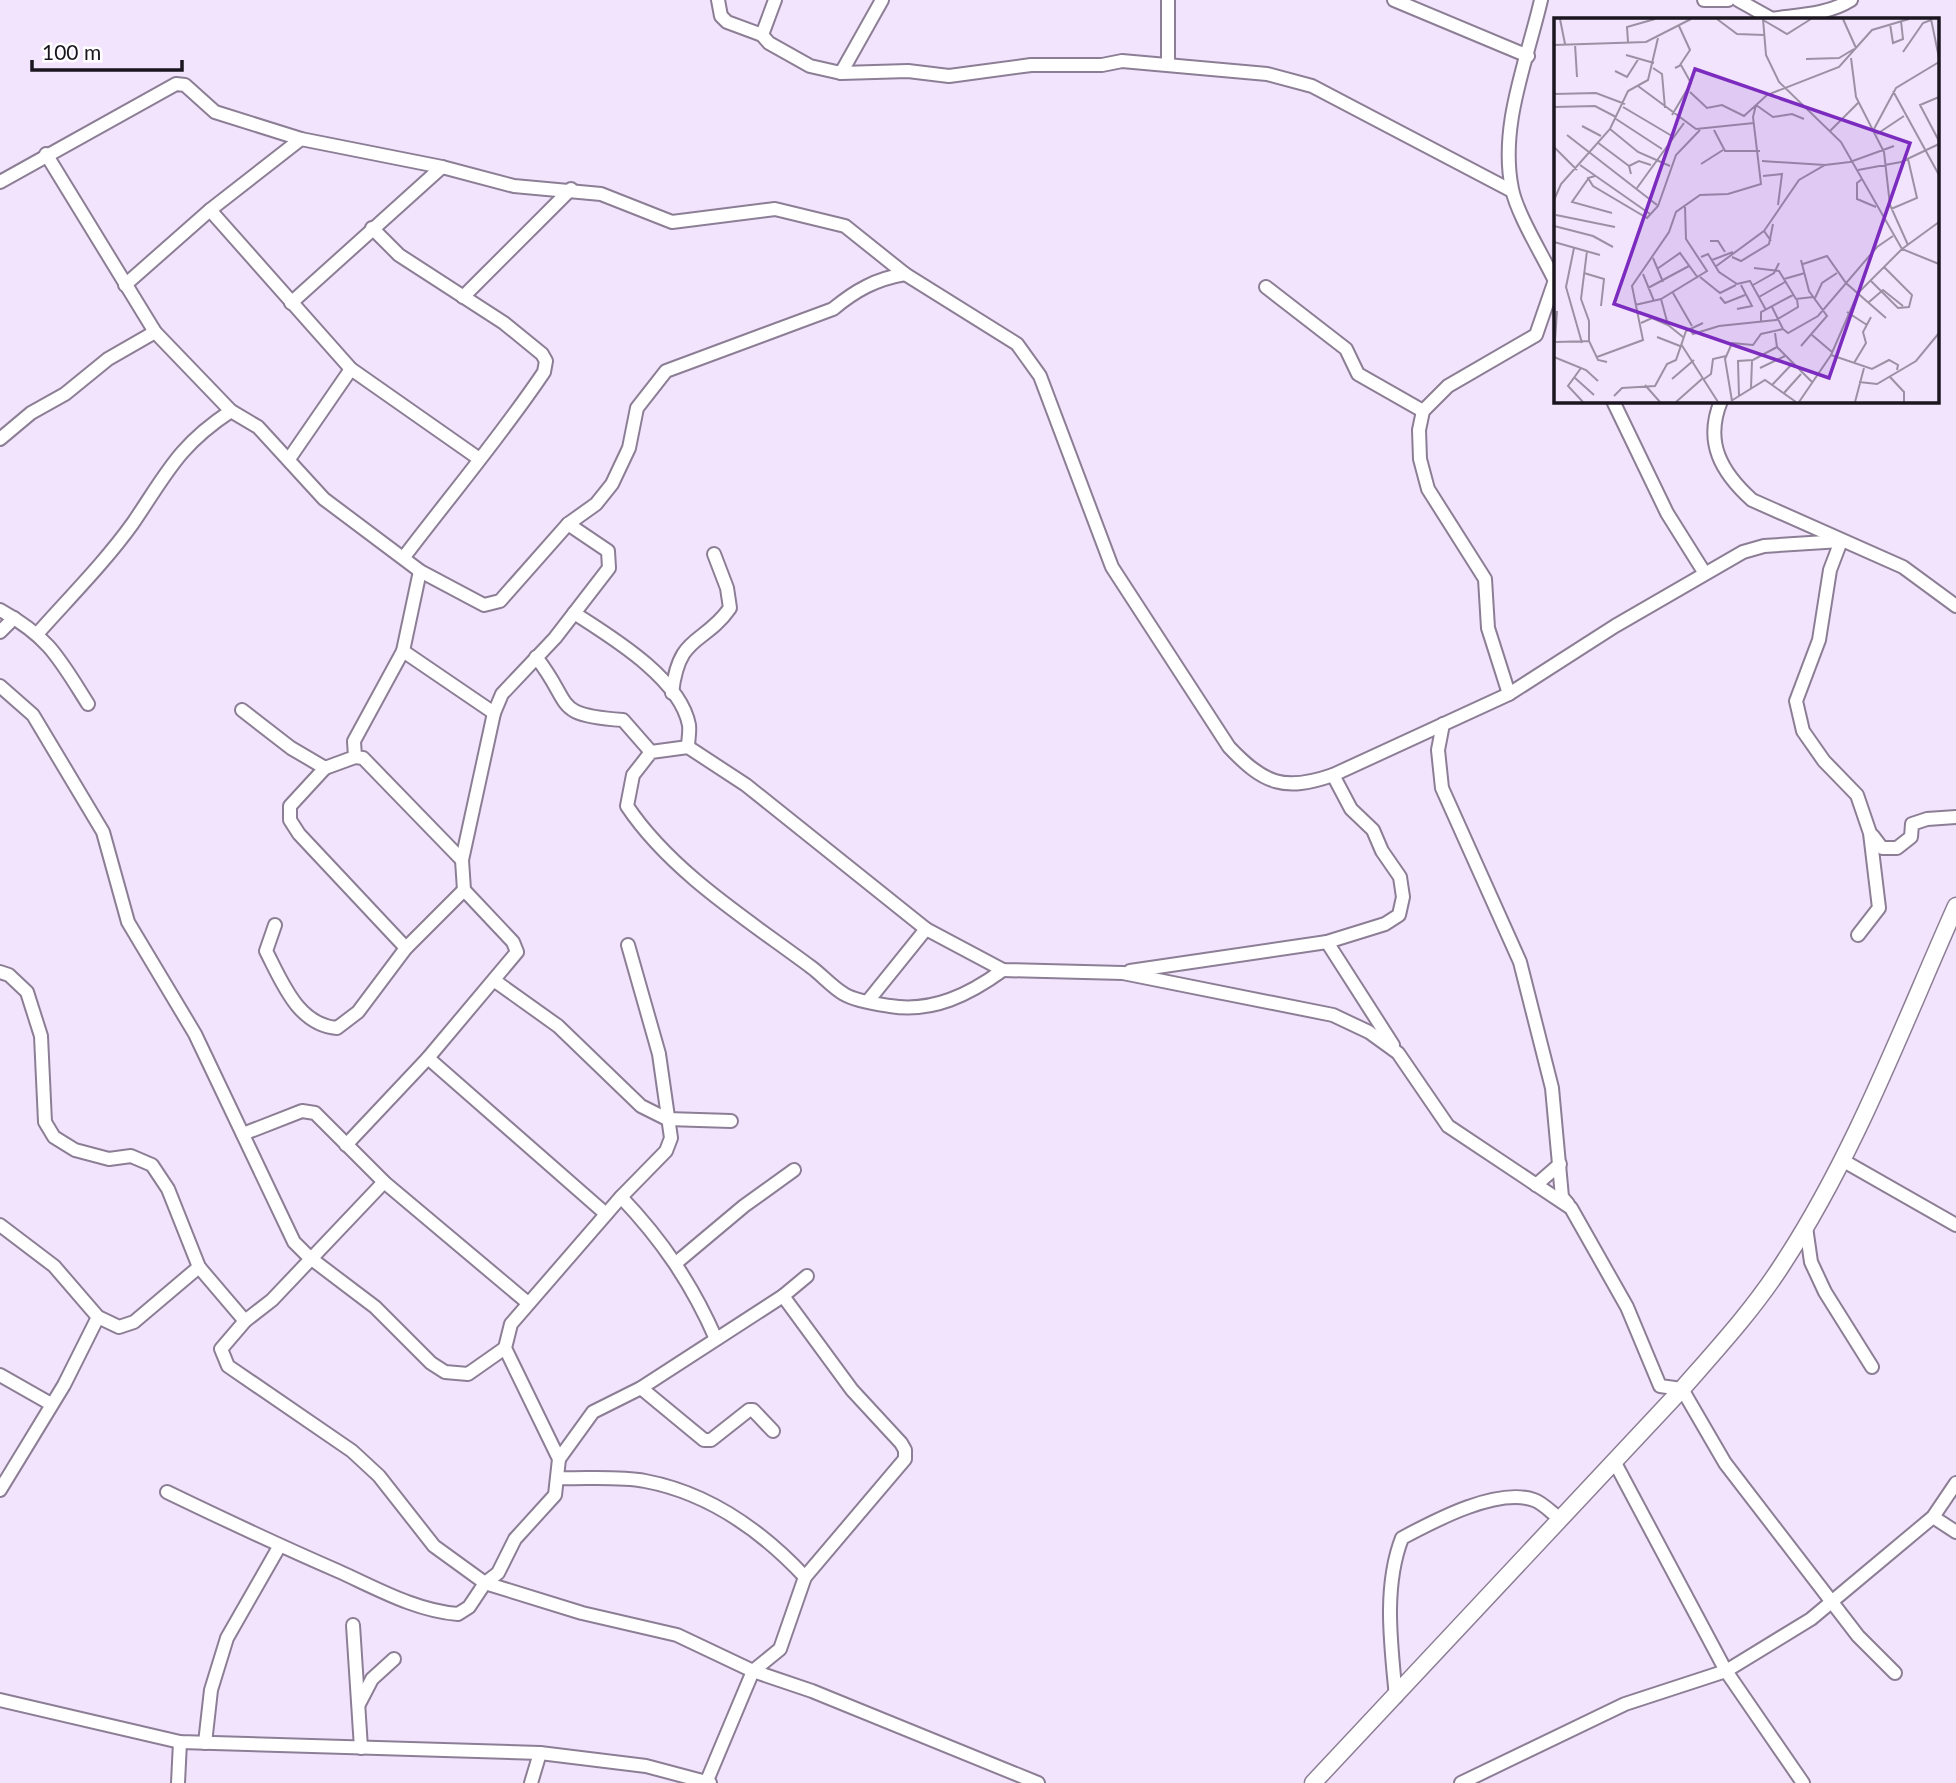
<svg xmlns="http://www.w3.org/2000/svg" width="1956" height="1783" font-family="Lato,sans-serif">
<rect width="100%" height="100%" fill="#f3e4fd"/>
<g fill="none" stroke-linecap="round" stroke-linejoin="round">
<defs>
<g id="minor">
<polyline points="718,0 721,16 727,22 762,35 769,43 810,66 841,73 908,71 949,76 1031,65 1102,65 1122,61 1267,74 1312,86 1512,191"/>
<polyline points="1394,0 1528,56"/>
<path d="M1541 0C1527 61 1499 126 1512 189 1517 214 1543 256 1555 281"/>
<polyline points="1704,0 1728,0"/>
<polyline points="1738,0 1772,19"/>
<path d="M1771 19C1798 15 1827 15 1851 0"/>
<polyline points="762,35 775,0"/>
<polyline points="1168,64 1168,0"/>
<polyline points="841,73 882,0"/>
<path d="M46 154 155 332 231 411 258 427 324 499 420 571 484 605 500 601 568 524 596 504 612 484 629 448 637 408 666 371 833 309C856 290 876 279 905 274"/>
<path d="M0 182 176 84 185 85 215 112 301 139 442 167 514 186 601 194 672 222 775 209 845 226 905 274 1017 344 1040 376 1112 567 1229 747C1264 784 1284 792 1333 775L1509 694 1615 626 1743 552 1764 546 1841 541"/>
<polyline points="210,210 351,369 478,458"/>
<path d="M372 228 399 255 504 323 542 354 546 361 544 372C501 436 451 495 404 557"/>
<polyline points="125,285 210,210 301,139"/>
<polyline points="1266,287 1346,349 1358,374 1423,411"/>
<polyline points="463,297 571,189"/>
<polyline points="291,303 442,167"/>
<polyline points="1613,401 1667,513 1704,572"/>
<path d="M1721 401C1704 442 1721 472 1752 500L1903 567 1956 606"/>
<polyline points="0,439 31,413 65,394 108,359 155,332"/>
<polyline points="289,459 351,369"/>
<polyline points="1841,541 1830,570 1819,640 1796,701 1803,731 1824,761 1857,795 1870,833 1879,908 1858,935"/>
<polyline points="420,571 403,651 354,741 355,757 363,758 462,860"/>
<path d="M0 610C49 637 59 658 88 704"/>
<path d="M574 613C611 637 680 678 689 725 690 732 688 740 688 747"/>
<polyline points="0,632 14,618"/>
<path d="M38 633C70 597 105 562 133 523 167 473 178 446 231 411"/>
<polyline points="403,651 494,713"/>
<path d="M536 657C574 705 551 715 623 720L651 752"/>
<polyline points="0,686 33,715 103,832 128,922 195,1034 294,1242 309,1257 375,1307 431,1363 445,1372 468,1374 505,1348"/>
<path d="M672 693C679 633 703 646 730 608L727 588 714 554"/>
<polyline points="1509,694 1488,628 1485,579 1428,489 1420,459 1419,430 1423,411 1448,386 1536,335 1555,280"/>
<polyline points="242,710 291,748 325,768 355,757"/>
<polyline points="1443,724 1438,750 1442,788 1520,962 1552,1088 1562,1197 1568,1204"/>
<polyline points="325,768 290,806 290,820 299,834 406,948"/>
<polyline points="1873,836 1882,848 1897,848 1911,837 1912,824 1927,819 1956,817"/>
<path d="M275 925 266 951C282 982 298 1025 337 1028L358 1012 406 948 464 890"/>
<polyline points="926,929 1003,970 1123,973 1333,1015 1369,1032 1398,1053 1448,1126 1571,1208 1627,1307 1660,1386 1682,1389 1725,1463 1858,1636 1895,1673"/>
<polyline points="1327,942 1393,1045"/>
<polyline points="1130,971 1327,942 1385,924 1399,915 1403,897 1400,877 1382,851 1373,830 1351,809 1333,775"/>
<polyline points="0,972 9,975 27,992 41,1036 45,1122 54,1137 75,1150 109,1159 131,1156 152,1165 168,1189 199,1267 245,1321"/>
<polyline points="495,981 558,1026 641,1106 667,1119 731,1121"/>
<path d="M868 1001 926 929 746 785 688 747 651 752 633 775 627 806C671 872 748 920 811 967 822 975 832 987 844 994 855 1001 877 1004 890 1006 933 1013 970 994 1003 970"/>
<polyline points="428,1058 606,1214"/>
<polyline points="243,1134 302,1111 315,1113 384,1182 528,1303"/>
<polyline points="346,1145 428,1058 517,952 513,942 464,890 462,860 494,713 502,694 555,638 609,568 608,551 568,524"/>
<polyline points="1842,1160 1956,1225"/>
<polyline points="384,1182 272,1300 245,1321 221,1349 228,1366 352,1451 379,1476 434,1546 485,1583 582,1613 677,1635 753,1671 812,1691 1038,1783"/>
<polyline points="1536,1185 1560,1164"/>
<path d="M621 1197C662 1240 692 1284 716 1339"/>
<polyline points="0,1225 54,1266 98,1317 119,1327 134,1322 199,1267"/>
<polyline points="1806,1227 1811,1262 1825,1292 1872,1367"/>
<polyline points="676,1263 744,1206 794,1170"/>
<polyline points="0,1375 51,1404"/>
<polyline points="641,1388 704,1440 711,1440 749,1410 753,1410 773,1431"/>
<polyline points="559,1459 593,1412 641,1388 783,1296 807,1276"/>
<polyline points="1614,1461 1726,1671 1803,1783"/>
<path d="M558 1478C586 1479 618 1476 645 1481 709 1493 762 1531 805 1577"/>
<polyline points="0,1490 64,1385 98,1317"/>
<path d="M167 1492C223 1519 280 1546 338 1571 376 1588 416 1611 458 1614L469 1607 485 1583 498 1573 515 1539 555 1495 559 1459 505 1348 511 1324 621 1197 666 1151 671 1138 659 1054 628 945"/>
<polyline points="1933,1517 1956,1532"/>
<polyline points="353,1625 361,1748"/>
<path d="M1396 1697C1391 1645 1383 1587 1402 1538 1434 1521 1497 1487 1534 1500 1543 1503 1552 1513 1560 1519"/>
<polyline points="0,1700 180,1742 540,1753 646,1766 710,1783"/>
<polyline points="359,1704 372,1679 394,1659"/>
<polyline points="205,1743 211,1690 227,1638 279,1547"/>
<polyline points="178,1783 180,1742"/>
<polyline points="531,1783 540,1753"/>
<polyline points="706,1783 753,1671 780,1649 805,1577 905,1459 905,1450 901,1443 852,1390 783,1296"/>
<polyline points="1461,1783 1625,1704 1726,1671 1811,1619 1933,1517 1956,1483"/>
</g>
<path id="major" d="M1313 1783 1682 1389C1717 1349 1753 1310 1782 1265 1855 1154 1902 1027 1956 906"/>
</defs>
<use href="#minor" stroke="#8c7e95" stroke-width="16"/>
<use href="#major" stroke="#8c7e95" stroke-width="19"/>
<use href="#minor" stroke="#fff" stroke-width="12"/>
<use href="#major" stroke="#fff" stroke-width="16"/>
</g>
<g transform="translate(1554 18)">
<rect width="385" height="385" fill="#f3e4fd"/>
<path fill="none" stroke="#9c91a4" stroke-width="2" d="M6 1 11 26M163 1 183 16 210 17M209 1 212 37 225 64 287 124 348 231 385 246M289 1 302 30M377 1 385 40M209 2 233 16 257 1M336 6 339 25 349 21 347 3M125 8 136 32 126 47M74 24 73 9 101 1M21 26 23 59M0 27 92 24 137 1M349 34 369 5 377 2M72 37 100 45M297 40 302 79 330 134 336 187 354 227M252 41 285 40 300 31M99 50 108 56 111 90M61 53 73 59 85 40M84 68 142 111 200 105M339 73 385 157M136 74 153 90 168 87 190 98 213 77 285 49 318 12 355 1M0 76 42 75 71 86M385 79 366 87 385 123M202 87 219 99 238 96 250 101M0 89 41 88 62 99M69 89 118 118M118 97 137 65 127 47 121 50M62 101 108 131M28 108 47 118M56 111 84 134 116 148M320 111 342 70 385 44M160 112 171 133H206M276 113 305 84M323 116 350 98M13 117 103 187M43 124 75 148 77 156M0 129 23 152M208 143 271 147M147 146 169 132M26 147 96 196M75 148 85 143 97 147M304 152 347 144 385 126M41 158 34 160 39 168 93 200 104 188 122 137 146 112M209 158 228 156 224 187M34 161 18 184 58 195M308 161 303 165V181L322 189M83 170 130 105M0 182 7 166 56 111 74 73 94 62 104 20M0 190V208L39 218 59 229M337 191 363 180 354 141M2 197 61 209M210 213 245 162 271 147 296 144 340 128M156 223H164L171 234M0 224 46 237M20 230 12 269 28 325M33 233 27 281 35 303V323L44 342 53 344M147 239 154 236 165 254 183 266 196 263 212 292M178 239 187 243 215 226 219 206M99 240 109 264M158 242 179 234M249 246 273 238 292 265 332 300M161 249 210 213 217 223M200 250 225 253 242 281 259 279M103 251 126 235 144 260M30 255 50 261 47 288M89 256 100 283M146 259 166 275 182 267M230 261 251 255M316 262 344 290 355 289 358 277 330 249M199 267 220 255 225 245M94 270 135 248M119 275 138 308M166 279 171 285 191 277M205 279 231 264M261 280 268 265 283 255M107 281 114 307 129 319M315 284 329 272 349 288M81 287 107 281 153 253 132 221 131 189M218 289 229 311M183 291 198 288 187 267M293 294 313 307M207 304V294L239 277M87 305 98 300 114 307M135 310 139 316 165 308 222 302 244 289 243 281M221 315 223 329 259 365M258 317 278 334M103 319 126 328M2 324 35 323M127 326 164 384M247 328 273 298 255 273 247 242M0 337 3 293M277 337 318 351 335 342 344 347 343 352M0 339 32 352 44 363M43 339 89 322 78 268 115 214 122 194 146 177 174 176 207 166 199 99 202 87M300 345 312 325 309 314 317 299M27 350 14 368 29 384M206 350 231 338M336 359 350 374V384M21 360 40 377M118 361 140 342M150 361 157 356 159 341 172 338M305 364 323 366 362 343 385 315M91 367 106 384M218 367 238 346M197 370 198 343M230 375 247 356M60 378 68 370 101 368 113 346 122 342 132 313 149 305M185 378 184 343 199 342 223 329M177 383 211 362 242 384M178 383 171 341 178 325 199 327 207 316 229 311 234 315 264 298 323 229 339 218M122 384 149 360M245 384 277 337 304 275 348 231 385 204M301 384 310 350"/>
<path fill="#7b2cbf" fill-opacity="0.15" stroke="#7b2cbf" stroke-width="3.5" d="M141 51 356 125 275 360 60 286Z"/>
<rect width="385" height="385" fill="none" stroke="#1a151e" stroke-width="3.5"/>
</g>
<path d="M32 60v10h150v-10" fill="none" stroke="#1a151e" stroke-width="3.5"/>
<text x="42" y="60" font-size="21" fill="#1a151e" stroke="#ffffff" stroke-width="5" paint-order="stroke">100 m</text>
</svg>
